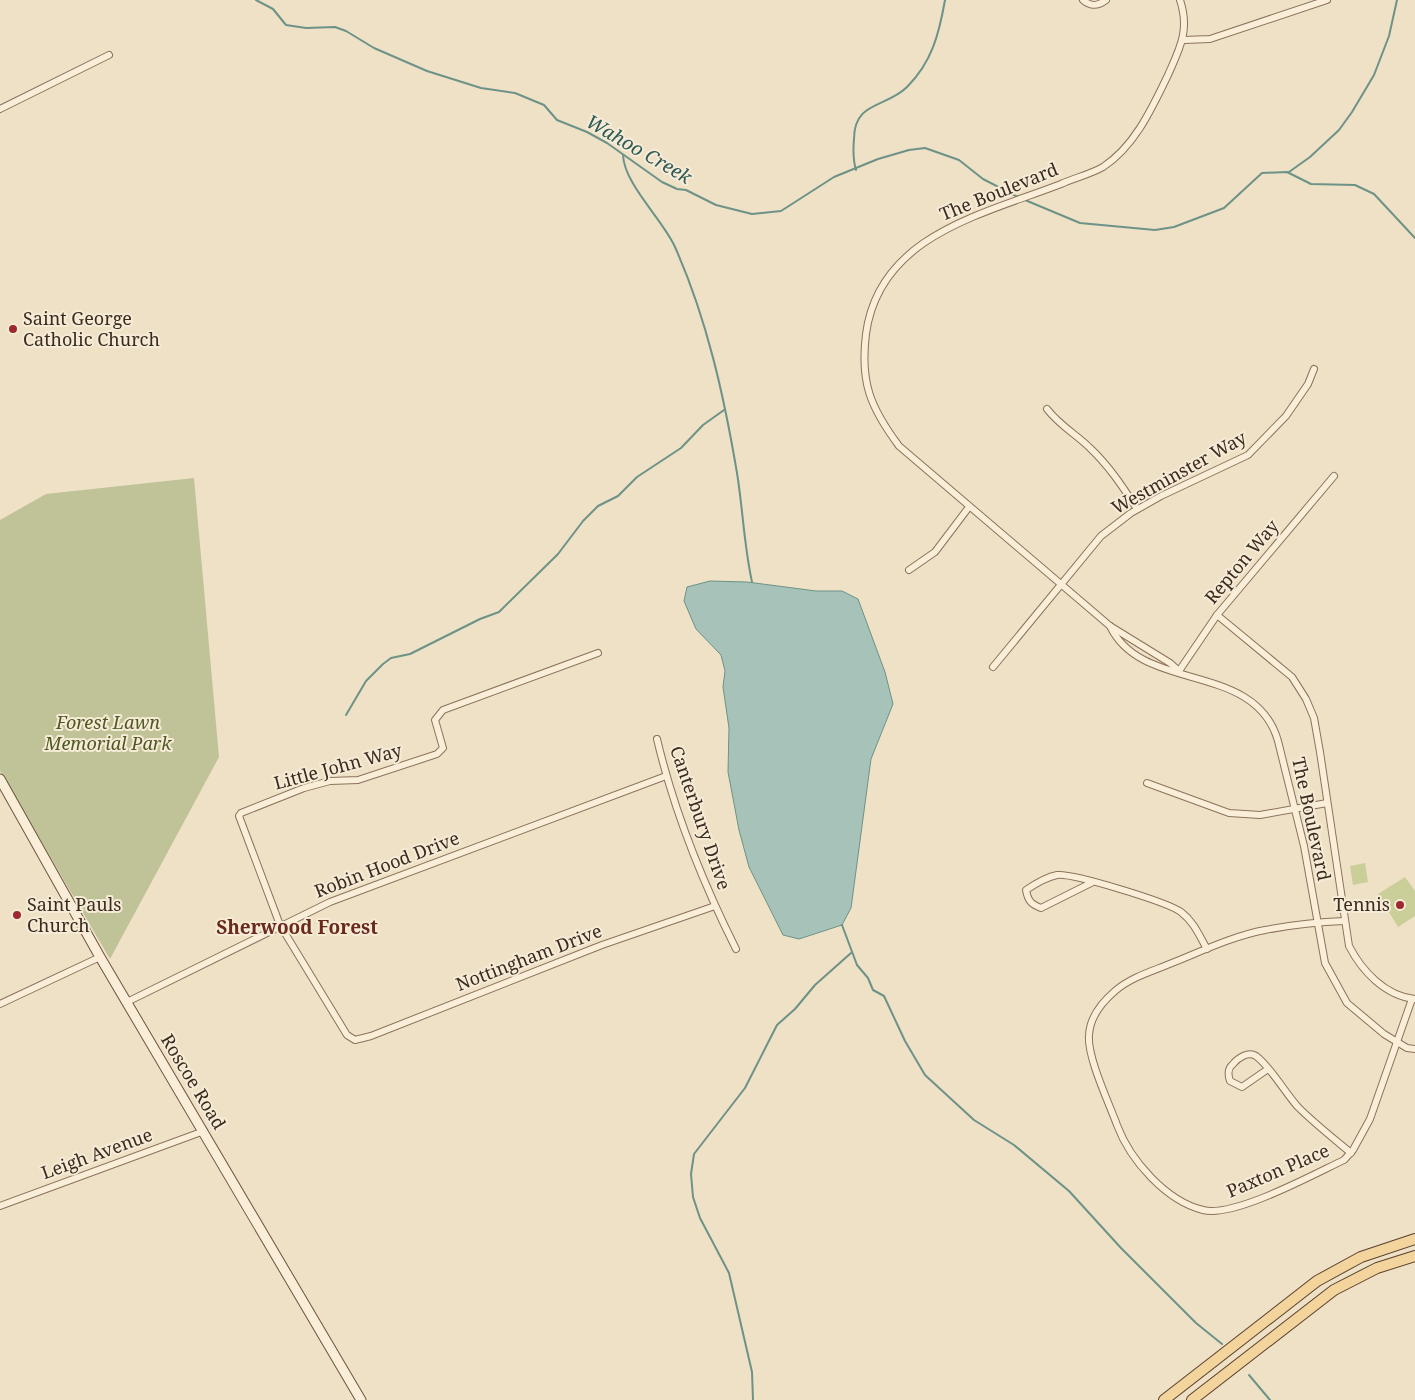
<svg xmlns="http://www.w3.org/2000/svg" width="1415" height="1400" font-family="'Noto Serif',serif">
<rect width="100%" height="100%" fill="#efe1c6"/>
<g fill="#cace99">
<polygon points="1365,863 1368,882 1353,885 1350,866"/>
<polygon points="1405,877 1415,891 1415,916 1398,927 1378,894"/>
</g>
<polygon fill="#c0c398" points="194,478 219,757 110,959 0,771 0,520 46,494"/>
<polygon fill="#a7c3b9" stroke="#6d9287" points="710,581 747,582 816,591 842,591 858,599 885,672 893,704 871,759 851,908 842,925 799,939 783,935 749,867 739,830 728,772 729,728 723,687 725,671 721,655 696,629 684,601 687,587"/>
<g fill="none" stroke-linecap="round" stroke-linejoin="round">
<g stroke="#6d9287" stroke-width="2">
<polyline points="256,0 273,9 286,25 306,28 335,27 346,31 374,48 427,71 481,88 515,93 544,105 557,120 587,132 607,143 662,182 677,189 686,190 716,205 752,214 781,211 834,177 878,159 909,150 925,148 959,160 983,179 1018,197"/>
<path d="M623 155C624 184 663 220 675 247 707 319 724 396 737 473 743 510 744 546 752 582"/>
<path d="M856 170C853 160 853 150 854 139 854 101 886 108 907 87 932 62 939 34 945 0"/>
<polyline points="1289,172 1310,157 1339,130 1352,112 1374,75 1389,36 1397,0"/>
<polyline points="1025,200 1080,223 1155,230 1174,227 1224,208 1262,173 1287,172 1311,184 1355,185 1374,194 1415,238"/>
<polyline points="346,715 366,681 383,664 391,658 410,654 480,619 499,612 558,554 583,521 598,506 618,496 637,477 681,448 703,425 724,410"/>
<polyline points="842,925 857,965 868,978 873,990 884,996 905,1041 925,1075 974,1120 1014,1145 1069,1191 1121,1248 1196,1323 1222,1344"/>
<polyline points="1249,1375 1270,1400"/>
<polyline points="753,1400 752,1372 729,1273 700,1218 693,1197 691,1174 694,1154 745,1088 777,1025 795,1009 815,985 851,953"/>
</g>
<defs>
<g id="street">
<path d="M1083 0C1091 7 1098 6 1106 0"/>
<polyline points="1184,40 1210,39 1327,0"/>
<polyline points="0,109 109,55"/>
<path d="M1047 409C1060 426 1076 434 1090 448 1109 466 1123 487 1137 509"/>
<polyline points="909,570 935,552 969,507"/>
<path d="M1217 615 1292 677 1306 699 1314 718 1320 752 1349 946C1362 971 1385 996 1415 999"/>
<path d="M1110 626C1142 694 1255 660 1278 741L1304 846 1325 963 1347 1003 1384 1034 1407 1048 1415 1049"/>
<polyline points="598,653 443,710 435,720 443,748 437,754 358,780 330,781 304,788 241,813 239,816 280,925 347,1035 355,1040 371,1036 602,945 715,906"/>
<polyline points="993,667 1101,536 1131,513 1161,496 1248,455 1286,416 1308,384 1314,369"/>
<path d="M1179 671 1170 663 1110 626 899 446C870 407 860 382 866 334 879 235 984 214 1061 184 1074 178 1091 174 1103 167 1135 146 1152 108 1168 75 1180 48 1190 30 1180 0"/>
<polyline points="1179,671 1217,615 1334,476"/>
<path d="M657 739C674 811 703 883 736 949"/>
<polyline points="1147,783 1229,813 1260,815 1327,803"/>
<path d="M1093 882 1041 908C1031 904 1028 901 1026 890 1035 884 1046 877 1057 875 1073 873 1167 902 1181 912 1194 922 1199 935 1207 949"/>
<path d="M1344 921C1317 922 1291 925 1265 930 1233 936 1202 951 1172 963 1153 971 1131 977 1115 991 1101 1003 1090 1017 1089 1035 1087 1057 1109 1103 1117 1125 1130 1160 1166 1201 1203 1210 1234 1218 1314 1174 1344 1160L1353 1150 1370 1119 1412 999"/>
<polyline points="127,1002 330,902 666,776"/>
<polyline points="0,1004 100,957"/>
<path d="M1268 1069 1242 1087 1230 1081C1228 1075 1227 1069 1233 1064 1238 1058 1248 1051 1256 1056 1270 1066 1286 1094 1298 1107 1314 1123 1333 1138 1351 1153"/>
<polyline points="0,1206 204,1131"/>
</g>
<polyline id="secondary" points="0,779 100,957 361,1400"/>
<g id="primary">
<polyline points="1164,1400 1317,1281 1361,1257 1415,1239"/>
<polyline points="1192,1400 1334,1290 1377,1268 1415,1256"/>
</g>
</defs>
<use href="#street" stroke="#8b725b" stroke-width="8"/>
<use href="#secondary" stroke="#6d533e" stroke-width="11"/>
<use href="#primary" stroke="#59412f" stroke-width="12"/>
<use href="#street" stroke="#faeed9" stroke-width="6"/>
<use href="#secondary" stroke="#faeed9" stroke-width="9"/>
<use href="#primary" stroke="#f3d49d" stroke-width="10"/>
</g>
<g fill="#9c2930" stroke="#f6ebd6" stroke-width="2">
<circle cx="13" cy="329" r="5"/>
<circle cx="1400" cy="905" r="5"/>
<circle cx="17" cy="915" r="5"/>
</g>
<g text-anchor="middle" stroke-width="4" stroke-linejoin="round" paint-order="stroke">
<g font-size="18" fill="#3b2b1f" stroke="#f6ebd6">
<text transform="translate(999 192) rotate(-22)" y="6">The Boulevard</text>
<text transform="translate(1179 473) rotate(-29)" y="6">Westminster Way</text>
<text transform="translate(1242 562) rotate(-50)" y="6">Repton Way</text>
<text transform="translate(338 767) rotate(-15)" y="6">Little John Way</text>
<text transform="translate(700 818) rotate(71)" y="6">Canterbury Drive</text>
<text transform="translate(1311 819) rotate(78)" y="6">The Boulevard</text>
<text transform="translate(387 865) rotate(-21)" y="6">Robin Hood Drive</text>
<text transform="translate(529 958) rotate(-21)" y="6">Nottingham Drive</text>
<text transform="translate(193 1082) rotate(59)" y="6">Roscoe Road</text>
<text transform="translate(97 1154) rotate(-20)" y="6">Leigh Avenue</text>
<text transform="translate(1278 1171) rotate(-23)" y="6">Paxton Place</text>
</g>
<g font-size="18" fill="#3b2b1f" stroke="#f6ebd6" text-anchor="start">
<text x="23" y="325">Saint George<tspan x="23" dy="21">Catholic Church</tspan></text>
<text x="27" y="911">Saint Pauls<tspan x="27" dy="21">Church</tspan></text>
<text x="1390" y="911" text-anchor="end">Tennis</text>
</g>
<g font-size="18" font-style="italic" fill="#4e5825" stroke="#f6ebd6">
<text x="108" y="729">Forest Lawn<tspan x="108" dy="21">Memorial Park</tspan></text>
</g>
<g font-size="19" font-style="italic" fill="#2e5b56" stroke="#f6ebd6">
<text transform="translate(639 149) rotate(30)" y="7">Wahoo Creek</text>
</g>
<g font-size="19" font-weight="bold" fill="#69291d" stroke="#f6ebd6">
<text x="297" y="934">Sherwood Forest</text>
</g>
</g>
</svg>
